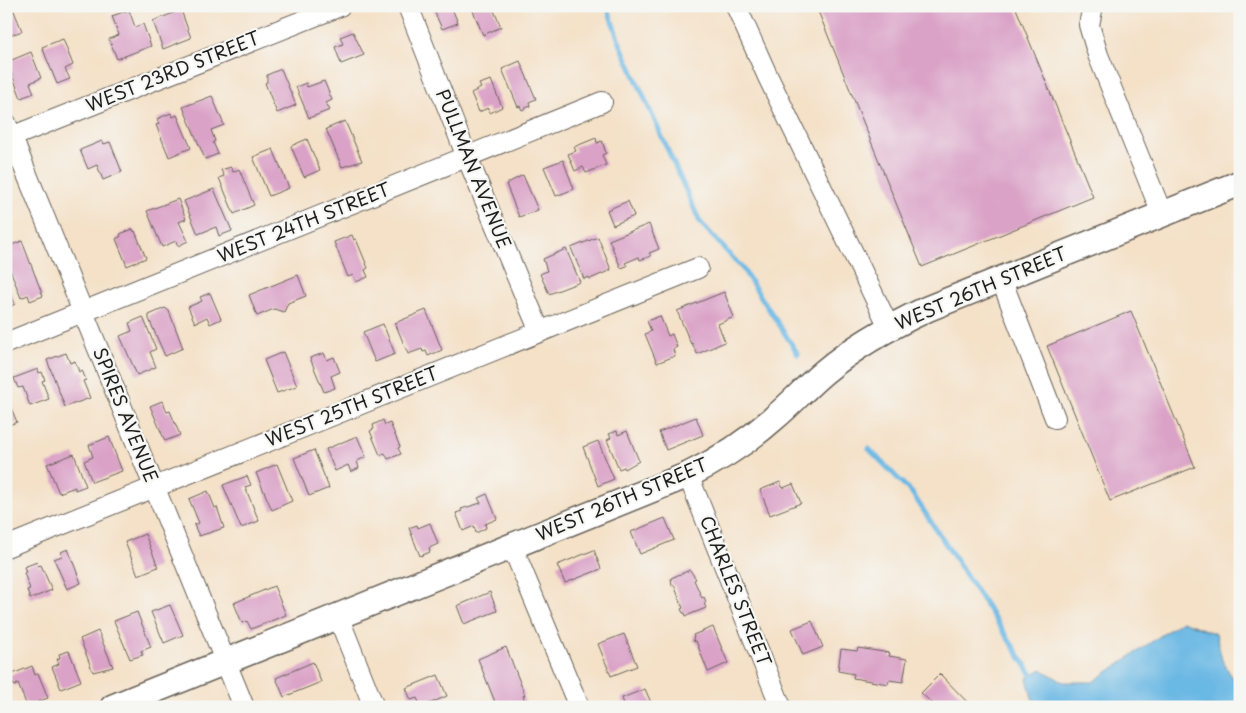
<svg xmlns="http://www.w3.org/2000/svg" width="1246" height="713" font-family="'Playpen Sans',sans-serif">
<rect width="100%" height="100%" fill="#f6f6f2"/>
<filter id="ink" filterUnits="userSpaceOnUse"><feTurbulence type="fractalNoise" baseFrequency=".02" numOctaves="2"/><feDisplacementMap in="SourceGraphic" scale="10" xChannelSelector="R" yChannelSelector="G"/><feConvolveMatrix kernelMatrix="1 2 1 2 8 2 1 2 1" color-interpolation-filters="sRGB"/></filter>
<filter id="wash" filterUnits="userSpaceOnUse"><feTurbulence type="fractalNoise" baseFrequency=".0096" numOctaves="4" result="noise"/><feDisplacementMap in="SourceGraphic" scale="20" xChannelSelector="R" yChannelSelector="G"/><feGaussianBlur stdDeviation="1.12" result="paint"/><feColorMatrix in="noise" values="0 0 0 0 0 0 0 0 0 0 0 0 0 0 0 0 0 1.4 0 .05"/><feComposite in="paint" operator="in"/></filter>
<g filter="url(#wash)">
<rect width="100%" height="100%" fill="#f4e1c8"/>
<polygon fill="#6ab8e4" stroke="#436a80" points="1182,621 1216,634 1222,660 1240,691 1240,707 1040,707 1032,698 1027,678 1041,669 1063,682 1093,682"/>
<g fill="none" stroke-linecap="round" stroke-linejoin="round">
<g stroke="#6ab8e4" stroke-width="5">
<polyline points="607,6 619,41 700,222 742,268 798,354"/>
<polyline points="869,449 912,493 1032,675"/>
</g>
</g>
<g id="blocks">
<g fill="#daa2c7">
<polygon points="6,6 12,6 22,31 6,37"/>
<polygon points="432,6 451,6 458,23 442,29"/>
<polygon points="471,6 492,6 501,27 483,35"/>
<polygon points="816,6 1015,6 1093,197 922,267"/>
<polygon points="129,10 135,27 143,24 151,46 117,59 109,39 119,35 112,16"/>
<polygon points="181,10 191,38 163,49 153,21"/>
<polygon points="353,32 364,55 341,64 335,47 343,44 340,37"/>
<polygon points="63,39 73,65 65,69 70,79 57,84 42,47"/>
<polygon points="31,52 41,78 30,83 34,93 21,98 7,62"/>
<polygon points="520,61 536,99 529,102 530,106 522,110 520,106 518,107 502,69"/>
<polygon points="281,69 296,105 277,113 265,83 267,82 267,75"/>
<polygon points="491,80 502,107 490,113 488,108 479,112 471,93 481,88 479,84"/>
<polygon points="324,81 332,100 326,103 330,110 309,118 296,87 306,83 307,87"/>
<polygon points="212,96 224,125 211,130 215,141 213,142 218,154 205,159 183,107"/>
<polygon points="171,113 173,117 177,115 191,148 169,157 156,125 159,124 157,119"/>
<polygon points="345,121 362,161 342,167 326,129"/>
<polygon points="596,138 597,143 602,141 606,153 602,155 606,165 586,173 583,167 575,171 568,154 576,151 574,147"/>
<polygon points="307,139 320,170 304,177 291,146"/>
<polygon points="102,141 104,144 110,142 122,172 103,180 97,165 88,169 80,150"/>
<polygon points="273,149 289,188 269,196 253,157"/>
<polygon points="563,160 574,189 556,196 544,167"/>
<polygon points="231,167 233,172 239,169 254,205 234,214 219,178 224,176 221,170"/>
<polygon points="523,175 538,210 519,217 506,184"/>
<polygon points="214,189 232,231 219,236 216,227 198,234 184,201"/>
<polygon points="178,199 186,219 179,222 188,241 178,246 176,241 162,247 147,211"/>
<polygon points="628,201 634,216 613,225 607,210"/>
<polygon points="649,224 659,249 649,253 651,256 640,260 639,257 625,263 627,266 621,268 609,240"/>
<polygon points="133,229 134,232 135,231 146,258 127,266 116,239 121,236 120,234"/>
<polygon points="352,235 354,240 356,239 368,268 365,270 368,277 356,282 353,275 348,277 334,242"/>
<polygon points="598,237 611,270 590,279 589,277 584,279 571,248"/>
<polygon points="22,241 43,296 30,301 28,295 21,298 6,259 6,247"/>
<polygon points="566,249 580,282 549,294 540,274 547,271 543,259"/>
<polygon points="298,275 306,296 288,303 284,312 274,309 257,316 249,295"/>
<polygon points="6,282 15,304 6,309"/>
<polygon points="724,292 734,317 718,324 725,342 697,354 692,343 691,344 677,311"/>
<polygon points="210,293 221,319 210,324 207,317 195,323 188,307 202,301 200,297"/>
<polygon points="165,308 169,311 183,348 165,356 149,319 149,315"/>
<polygon points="426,310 442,350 428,356 426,351 423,352 422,349 408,354 395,323"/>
<polygon points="1131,311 1195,467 1110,501 1047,346"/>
<polygon points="660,316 668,336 672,334 677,347 673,349 675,356 657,363 645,334 651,331 647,321"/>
<polygon points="143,317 156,349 150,352 156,367 137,375 120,336 132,331 129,323"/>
<polygon points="383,324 395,354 375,362 363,332"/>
<polygon points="283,352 297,386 277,393 264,360"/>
<polygon points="66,353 70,363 75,361 79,372 82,370 86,380 83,381 90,398 65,407 47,360"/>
<polygon points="324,353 327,360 334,357 340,372 331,376 335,388 324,392 310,358"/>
<polygon points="38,369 39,373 42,372 45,380 42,381 49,399 30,406 23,387 18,388 14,378"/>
<polygon points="6,401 8,401 17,422 6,426"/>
<polygon points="162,401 167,412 170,411 180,435 165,441 150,406"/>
<polygon points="696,417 703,435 666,450 659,432"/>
<polygon points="383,420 385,425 390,423 400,447 398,448 401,454 388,459 385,453 380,455 370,431 374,429 373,425"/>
<polygon points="617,431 618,435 627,431 639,461 625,469 624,467 619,469 607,440 611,438 609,434"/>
<polygon points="357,436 366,457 357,461 359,468 351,472 348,465 335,471 326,449"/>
<polygon points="109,437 122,471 92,482 84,461 93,457 89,445"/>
<polygon points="598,441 614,479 598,486 583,447"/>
<polygon points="314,450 329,488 309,496 294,458"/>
<polygon points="74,454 86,486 75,490 75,487 59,493 47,464"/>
<polygon points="277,464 292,501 272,510 256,473"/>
<polygon points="247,476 251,485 245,487 259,521 241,528 223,485"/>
<polygon points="780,482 783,488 793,484 801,503 770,515 760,490"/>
<polygon points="208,491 215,508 217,507 224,528 199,536 194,525 199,523 189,499"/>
<polygon points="487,494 497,519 485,524 486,528 476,533 474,526 463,531 456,513 462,511 461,509 481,503 478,498"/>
<polygon points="665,518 674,540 640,554 631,532"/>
<polygon points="430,523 438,544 429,548 430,552 420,556 409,528 417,525 418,528"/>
<polygon points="145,534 158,567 138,575 125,542"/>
<polygon points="68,549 81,583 67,589 54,559 62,556 61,552"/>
<polygon points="594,550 601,569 565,583 557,565"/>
<polygon points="37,562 38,566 41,565 52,590 30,599 27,590 30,589 24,573 26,572 24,567"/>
<polygon points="690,570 696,579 694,580 702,598 704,597 706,602 704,603 706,608 686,616 685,613 683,613 681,609 683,608 674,585 672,586 671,578"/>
<polygon points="274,586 286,615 251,629 247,621 242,623 234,603"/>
<polygon points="490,592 497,611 464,624 457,606"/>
<polygon points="170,605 183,635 164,643 151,612"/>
<polygon points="137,612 151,647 141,651 143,655 130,659 114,621"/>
<polygon points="812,621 823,647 803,655 792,629"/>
<polygon points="713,627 728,663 708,672 696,641 694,642 693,638 694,637 693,635"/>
<polygon points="98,631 113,667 93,672 80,639"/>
<polygon points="624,634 637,666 611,676 598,644"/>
<polygon points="506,647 525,695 523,696 526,704 524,705 525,707 497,707 478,659"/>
<polygon points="858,648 890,653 889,656 907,659 903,682 889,680 888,684 853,678 854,674 838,671 841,649 857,651"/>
<polygon points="69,651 81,681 61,689 52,667 59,664 57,659 60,658 59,654"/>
<polygon points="313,662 321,682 284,697 276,678"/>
<polygon points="32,666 35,675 38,673 48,698 27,706 18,684 14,686 10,675"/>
<polygon points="940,674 972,707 930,706 932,703 921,693"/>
<polygon points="438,675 447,696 422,707 421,707 417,698 411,700 406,688"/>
<polygon points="645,689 653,707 625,707 622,698"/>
</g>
</g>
</g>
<g filter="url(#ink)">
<use href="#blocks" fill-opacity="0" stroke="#686158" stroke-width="1"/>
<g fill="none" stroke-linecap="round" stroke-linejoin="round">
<defs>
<g id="minor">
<polyline points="408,6 467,157 540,332"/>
<polyline points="736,6 768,77 889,327"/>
<polyline points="1093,6 1089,25 1098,55 1162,214"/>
<polyline points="6,123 244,707"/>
<polyline points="6,139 340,6"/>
<polyline points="1001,279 1055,418"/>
<polyline points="6,343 602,102"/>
<polyline points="688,475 781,707"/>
<polyline points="512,546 579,707"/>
<polyline points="6,547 698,268"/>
<polyline points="338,616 374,707"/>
</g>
<path id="major" d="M113 707 688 475C719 460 747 442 773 419 791 404 806 387 824 372 855 346 891 326 927 309L1240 183"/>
</defs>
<use href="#minor" stroke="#686158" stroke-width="22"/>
<use href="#major" stroke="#686158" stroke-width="28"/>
<use href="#minor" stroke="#fff" stroke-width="20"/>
<use href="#major" stroke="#fff" stroke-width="25"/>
</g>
</g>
<g text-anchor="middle" stroke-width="4.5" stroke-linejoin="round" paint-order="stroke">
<g font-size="18" fill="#1c1c1c" stroke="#f6f6f2">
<text transform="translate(173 72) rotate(-22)" y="6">WEST 23RD STREET</text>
<text transform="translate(473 169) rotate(68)" y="6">PULLMAN AVENUE</text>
<text transform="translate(304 223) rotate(-22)" y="6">WEST 24TH STREET</text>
<text transform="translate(981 289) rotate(-23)" y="6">WEST 26TH STREET</text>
<text transform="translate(352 407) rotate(-22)" y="6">WEST 25TH STREET</text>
<text transform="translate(125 415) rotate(68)" y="6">SPIRES AVENUE</text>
<text transform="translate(622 500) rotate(-23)" y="6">WEST 26TH STREET</text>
<text transform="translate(735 591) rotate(68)" y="6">CHARLES STREET</text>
</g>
</g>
<rect width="1246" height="713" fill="none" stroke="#f6f6f2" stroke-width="25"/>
</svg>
